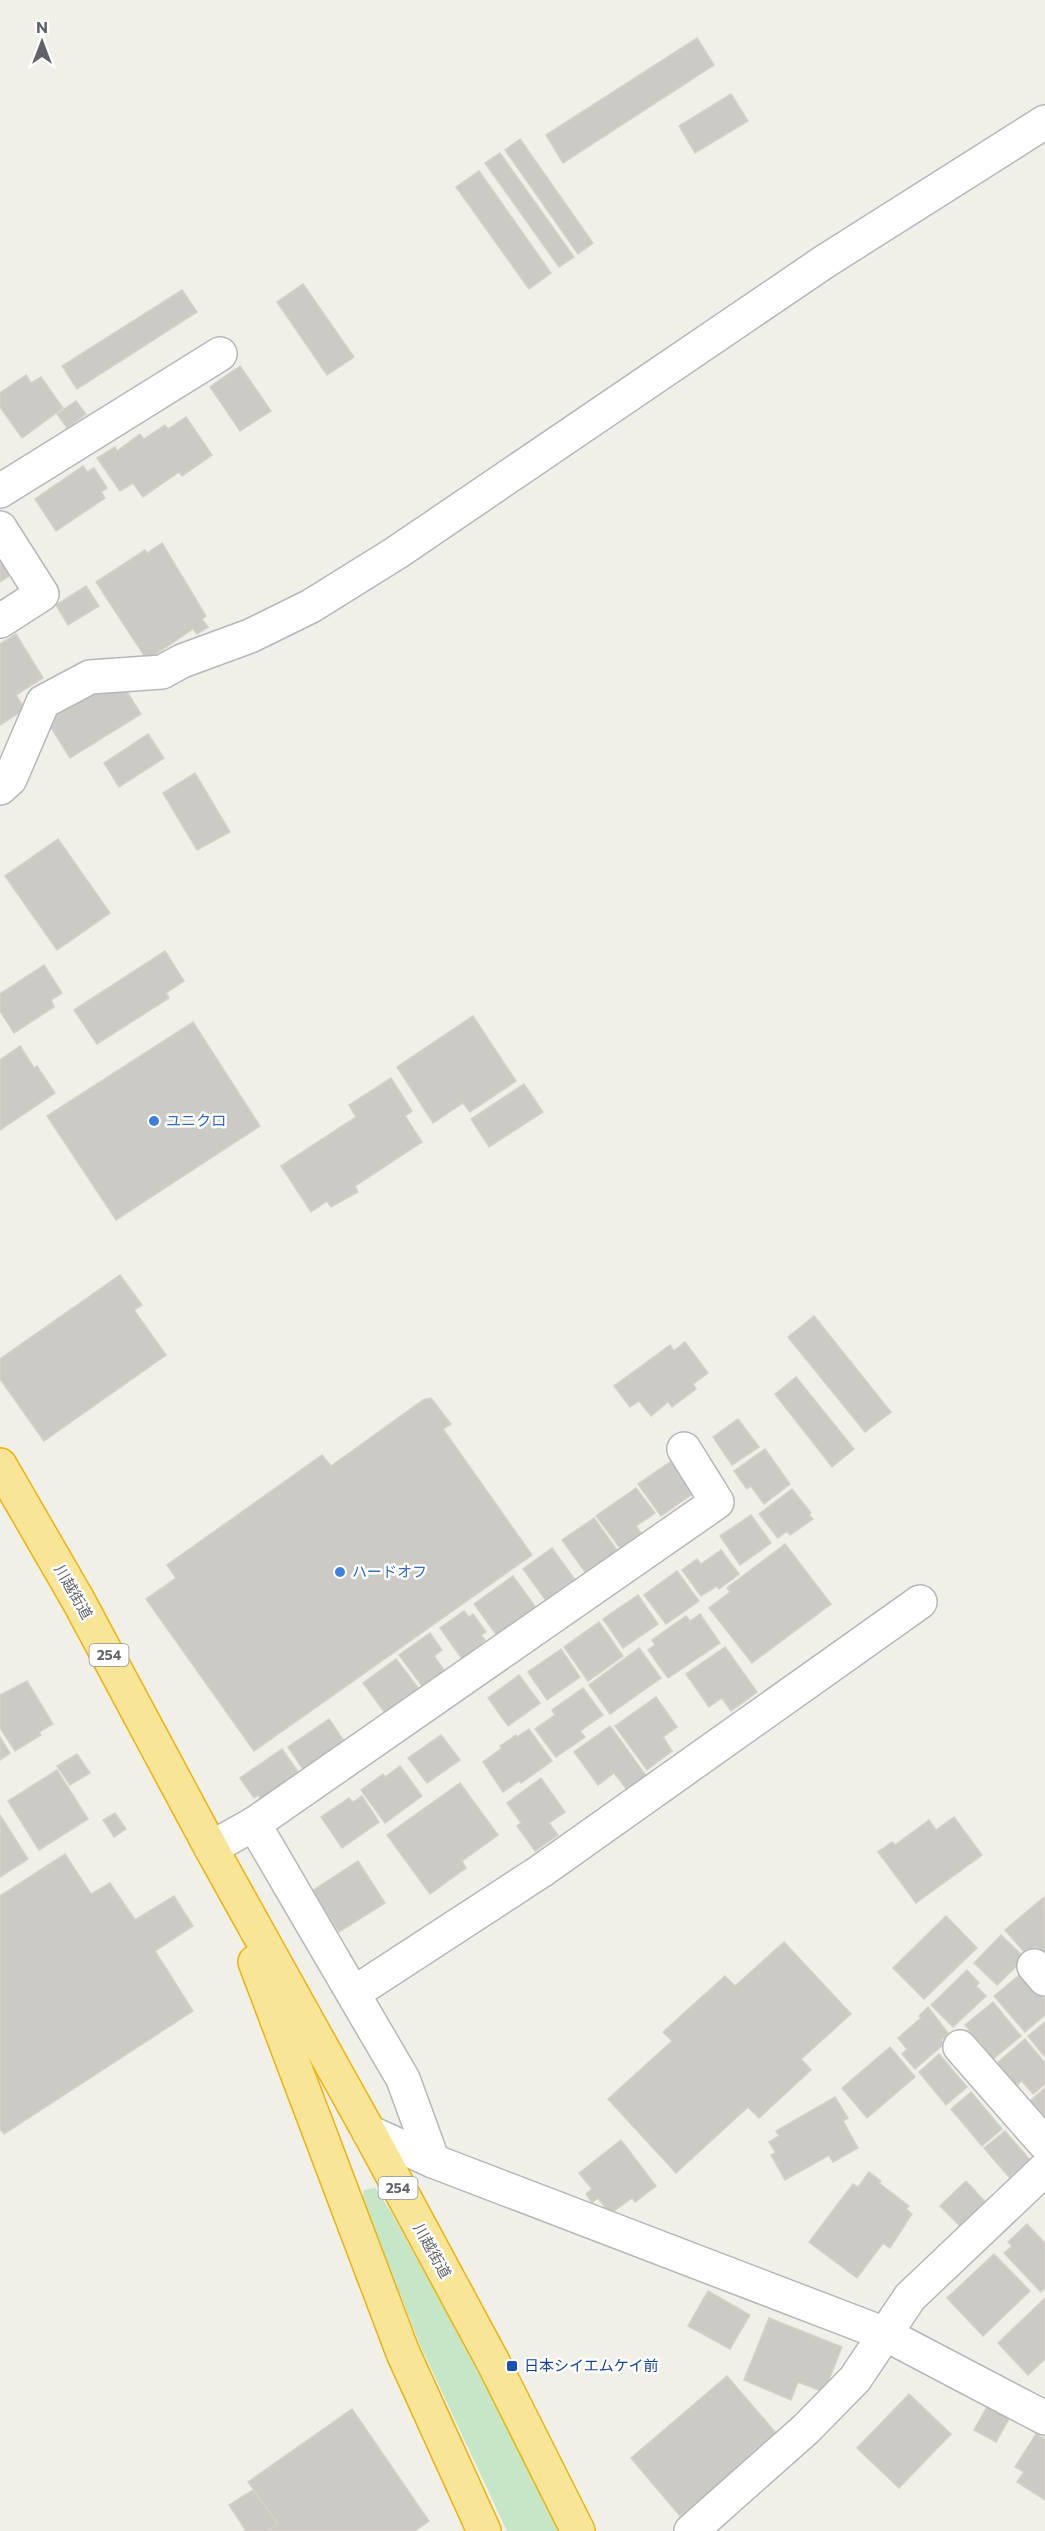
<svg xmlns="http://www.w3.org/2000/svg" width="1045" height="2531" font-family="Commissioner,'Noto Sans JP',sans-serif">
<rect width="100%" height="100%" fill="#f0efe8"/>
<polygon fill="#c6e6c8" points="375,2188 391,2212 479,2371 561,2531 507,2531 421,2347 362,2198 364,2190"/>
<g fill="#cccac4" stroke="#d5d1c6" stroke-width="1.5">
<polygon points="697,38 714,65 563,163 546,135"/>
<polygon points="731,94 748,121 695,153 679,126"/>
<polygon points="520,139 593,243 578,254 505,150"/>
<polygon points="500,153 574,257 559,267 485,163"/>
<polygon points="479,171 551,273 529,289 456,187"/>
<polygon points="303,284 354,357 327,375 277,302"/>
<polygon points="182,290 197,312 77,389 62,366"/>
<polygon points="240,366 271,411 240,431 210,387"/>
<polygon points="26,375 31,383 41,377 63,408 22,438 0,407 0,393"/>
<polygon points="76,401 86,414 67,428 57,414"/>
<polygon points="186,417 212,455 182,476 179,472 143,497 133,483 120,491 97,458 115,447 117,451 140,434 144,439 165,425 168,429"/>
<polygon points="83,466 87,472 94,468 107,488 101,492 105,498 56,531 35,499"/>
<polygon points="162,543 206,616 202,619 208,627 197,634 193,629 147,660 96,582 145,550 147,553"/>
<polygon points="0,548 15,572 0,582"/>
<polygon points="86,586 99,606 68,625 56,605"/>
<polygon points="16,634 43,678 16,695 25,709 0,725 0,644"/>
<polygon points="121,682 141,714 70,758 47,721 100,689"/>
<polygon points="148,734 164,758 119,787 104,763"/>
<polygon points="195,773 230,832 197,850 163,793"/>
<polygon points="58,839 110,913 57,950 5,876"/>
<polygon points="165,951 184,981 166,993 169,998 97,1044 74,1010"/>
<polygon points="44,965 62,993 51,1000 54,1007 14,1033 0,1011 0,994"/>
<polygon points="473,1016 516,1081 470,1112 463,1103 433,1123 397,1067"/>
<polygon points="193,1022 260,1126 116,1220 47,1116"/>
<polygon points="20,1046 34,1068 37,1066 55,1093 0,1130 0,1060"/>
<polygon points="391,1078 412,1111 405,1116 422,1142 355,1186 358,1192 331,1207 327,1201 311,1212 281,1166 356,1117 349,1105"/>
<polygon points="524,1084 543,1112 489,1147 471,1119"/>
<polygon points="120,1275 142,1305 134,1310 166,1355 44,1441 0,1379 0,1359"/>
<polygon points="814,1316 891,1412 865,1432 788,1337"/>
<polygon points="685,1342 708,1373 693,1384 696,1389 672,1407 668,1402 651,1416 639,1401 630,1407 614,1386 670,1345 674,1351"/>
<polygon points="796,1377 854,1449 832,1467 775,1394"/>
<polygon points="431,1398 451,1424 443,1429 532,1555 254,1751 146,1599 176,1578 167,1565 322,1455 331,1466 423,1400"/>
<polygon points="738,1419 759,1447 732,1465 713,1437"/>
<polygon points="765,1449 790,1484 764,1504 751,1486 747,1489 734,1471"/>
<polygon points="676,1458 698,1490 661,1516 638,1484"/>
<polygon points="636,1488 655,1513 636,1526 641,1533 620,1548 596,1516"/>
<polygon points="792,1489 811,1513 809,1515 813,1519 790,1535 787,1531 778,1538 759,1514"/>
<polygon points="751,1515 771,1543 740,1565 720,1536"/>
<polygon points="594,1518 617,1550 585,1572 562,1540"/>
<polygon points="785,1544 831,1604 752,1663 709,1608 730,1592 727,1588"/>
<polygon points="552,1548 576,1581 547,1602 523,1569"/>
<polygon points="721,1550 739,1574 719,1589 717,1586 701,1596 682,1570 697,1559 701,1564"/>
<polygon points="677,1571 699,1601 666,1624 644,1595"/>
<polygon points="513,1576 537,1609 498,1637 474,1604"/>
<polygon points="638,1595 658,1624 623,1648 603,1619"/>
<polygon points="464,1611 469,1617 473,1614 486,1632 481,1635 485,1640 481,1643 485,1649 465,1663 440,1628"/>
<polygon points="700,1614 720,1643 668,1678 648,1650 655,1645 652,1640 686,1616 690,1621"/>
<polygon points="599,1622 623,1656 588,1681 564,1647"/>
<polygon points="430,1633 442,1650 434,1656 447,1674 425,1690 399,1655"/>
<polygon points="725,1647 757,1692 731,1711 722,1698 709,1707 686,1674"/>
<polygon points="639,1648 661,1678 610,1714 589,1685"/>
<polygon points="561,1649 580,1677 547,1700 528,1672"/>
<polygon points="396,1659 422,1693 388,1717 363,1683"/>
<polygon points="519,1675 540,1703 508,1726 488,1698"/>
<polygon points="27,1681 53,1724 39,1732 41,1735 15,1751 0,1728 0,1695"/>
<polygon points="583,1688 603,1715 580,1731 585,1737 556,1757 535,1729 555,1715 552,1710"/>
<polygon points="656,1697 677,1727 663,1737 672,1751 647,1770 615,1726"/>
<polygon points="329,1719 346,1744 307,1775 288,1747"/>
<polygon points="610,1726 650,1781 631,1795 614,1773 598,1785 574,1752"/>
<polygon points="529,1729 552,1761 521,1783 519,1781 503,1792 483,1762 502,1748 500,1746 516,1735 517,1737"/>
<polygon points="441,1735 460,1760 427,1783 408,1758"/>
<polygon points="0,1737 10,1753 0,1760"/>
<polygon points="282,1749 303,1779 262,1800 258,1795 254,1798 240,1778"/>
<polygon points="77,1754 90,1773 70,1785 57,1766"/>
<polygon points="400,1766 422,1796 385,1823 361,1790 383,1774 385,1777"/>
<polygon points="57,1770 88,1819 39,1850 8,1801"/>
<polygon points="541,1778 565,1812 549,1823 558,1835 535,1851 517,1826 521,1823 507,1803"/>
<polygon points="460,1783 498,1835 462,1861 466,1868 430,1894 387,1835"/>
<polygon points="362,1796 379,1822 342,1848 321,1817 349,1798 353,1802"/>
<polygon points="115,1813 126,1829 114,1837 103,1820"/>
<polygon points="0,1815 28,1859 0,1877"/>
<polygon points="954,1817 982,1855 916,1903 878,1852 892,1842 895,1845 929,1820 936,1830"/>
<polygon points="65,1854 91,1894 110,1883 135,1920 174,1896 193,1926 155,1951 193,2011 4,2134 0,2129 0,1896"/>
<polygon points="358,1861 385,1903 339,1932 312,1891"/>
<polygon points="1044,1897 1045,1954 1035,1947 1026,1954 1005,1930"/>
<polygon points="946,1916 977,1948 924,1999 893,1968"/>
<polygon points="1001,1935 1025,1958 997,1985 974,1963"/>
<polygon points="784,1942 851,2014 801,2059 811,2070 759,2118 748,2107 676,2173 608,2099 672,2041 663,2032 725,1976 735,1986"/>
<polygon points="967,1970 979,1983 976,1986 986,1996 953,2027 931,2005"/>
<polygon points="1023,1972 1045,1999 1045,2015 1025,2032 994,1996"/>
<polygon points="993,2002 1021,2036 993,2059 965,2025"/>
<polygon points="928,2007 948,2033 941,2040 944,2044 915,2069 902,2054 907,2049 898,2038 921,2018 919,2016"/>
<polygon points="1045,2022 1045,2057 1028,2036"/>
<polygon points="1025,2039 1045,2063 1045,2084 1033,2094 1022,2081 1016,2086 997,2063"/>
<polygon points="890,2047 915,2077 867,2118 842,2088"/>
<polygon points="939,2054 967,2087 946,2105 919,2072"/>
<polygon points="1045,2088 1045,2119 1030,2101"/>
<polygon points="971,2092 1002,2129 982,2146 951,2109"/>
<polygon points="835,2097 848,2118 843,2121 858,2148 833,2162 829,2155 785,2180 771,2155 776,2153 769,2142 779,2136 776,2131"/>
<polygon points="1005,2131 1030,2160 1009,2177 984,2148"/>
<polygon points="621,2140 656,2186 635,2202 632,2198 610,2214 598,2198 592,2203 586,2194 592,2189 579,2173"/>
<polygon points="869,2172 881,2181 879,2183 909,2206 906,2209 912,2214 890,2248 883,2243 857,2278 809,2242 853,2184 858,2187"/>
<polygon points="966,2181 988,2205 963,2229 940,2206"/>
<polygon points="1027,2224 1045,2243 1045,2288 1041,2292 1004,2253 1012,2246 1008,2242"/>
<polygon points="994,2254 1030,2291 983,2336 947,2298"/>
<polygon points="708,2291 750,2315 730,2349 688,2326"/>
<polygon points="1045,2298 1045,2359 1028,2375 998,2343"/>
<polygon points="769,2318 842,2347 824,2392 798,2382 791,2400 744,2380"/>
<polygon points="727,2376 776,2433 752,2453 755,2457 721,2490 717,2485 680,2516 631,2458"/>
<polygon points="909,2394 951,2434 899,2488 857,2448"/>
<polygon points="988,2405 1010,2417 996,2442 974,2430"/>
<polygon points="352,2409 429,2521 415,2531 267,2531 278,2524 248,2482"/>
<polygon points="1036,2434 1045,2439 1045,2500 1017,2482 1024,2472 1015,2467"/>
<polygon points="253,2490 278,2524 267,2531 246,2531 229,2505"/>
</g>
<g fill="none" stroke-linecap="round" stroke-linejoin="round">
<defs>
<g id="minor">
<polyline points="0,491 220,354"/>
<polyline points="0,528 42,594 0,621"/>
<polyline points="0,788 10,779 43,702 90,677 162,672 182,661 250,636 311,606 396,553 824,262 1045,122"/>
<polyline points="254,1824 403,2079 433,2161"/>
<polyline points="211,1848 254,1824 717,1502 684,1449"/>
<polyline points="1034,1966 1045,1979"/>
<polyline points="354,1993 541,1871 920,1602"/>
<polyline points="960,2047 1045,2144"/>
<polyline points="369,2132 433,2161 885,2334 1045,2418"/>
<polyline points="691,2531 806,2429 855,2379 910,2297 1045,2169"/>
</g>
<g id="highway">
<polyline points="0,1465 78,1600 211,1848 369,2132 492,2360 578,2531"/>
<polyline points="255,1962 403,2353 484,2531"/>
</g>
</defs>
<use href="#minor" stroke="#b5b7bb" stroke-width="36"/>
<use href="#highway" stroke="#edb30b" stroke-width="36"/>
<use href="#minor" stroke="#fff" stroke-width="33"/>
<use href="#highway" stroke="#f8e597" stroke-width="33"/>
</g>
<g fill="#3f7fe0" stroke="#fff" stroke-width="2">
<circle cx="154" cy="1121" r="6"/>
<circle cx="340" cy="1572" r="6"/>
</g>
<rect fill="#1a4fb4" stroke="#fff" stroke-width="2" x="506" y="2360" width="12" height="12" rx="3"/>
<g text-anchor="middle" stroke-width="5" stroke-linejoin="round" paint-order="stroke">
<g fill="#fff" stroke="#8f9195" stroke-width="1.5">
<rect x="89.5" y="1644" width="39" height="22" rx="4.5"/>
<rect x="378.5" y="2177" width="39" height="22" rx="4.5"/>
</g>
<g font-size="14" font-weight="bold" fill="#5f6267">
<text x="109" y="1660">254</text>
<text x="398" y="2193">254</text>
</g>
<g font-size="15" fill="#366cbe" stroke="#fff" text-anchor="start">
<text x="166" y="1126">ユニクロ</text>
<text x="352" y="1577">ハードオフ</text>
</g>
<g font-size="15" fill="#5f6267" stroke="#fff">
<text transform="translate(73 1592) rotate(60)" y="5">川越街道</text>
<text transform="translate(432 2251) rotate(61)" y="5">川越街道</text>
</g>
<g font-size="15" fill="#164399" stroke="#fff" text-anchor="start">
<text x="524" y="2371">日本シイエムケイ前</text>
</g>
</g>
<g transform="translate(42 42)" stroke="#ffffff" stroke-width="4.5" paint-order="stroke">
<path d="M0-4.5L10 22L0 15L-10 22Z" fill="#5f6267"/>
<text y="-9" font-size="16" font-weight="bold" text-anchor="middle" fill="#5f6267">N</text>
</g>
</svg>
